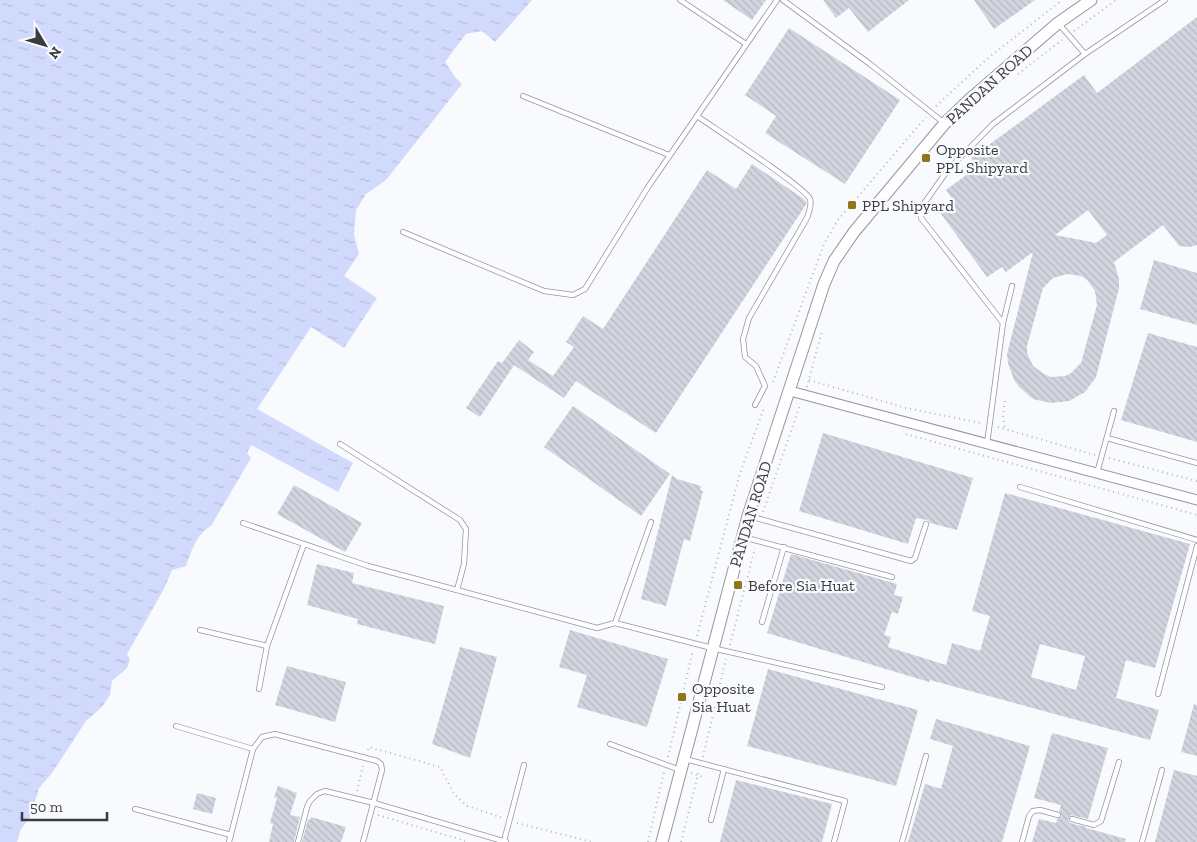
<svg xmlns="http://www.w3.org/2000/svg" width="1197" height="842" font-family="'Zilla Slab',serif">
<defs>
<pattern id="water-ripples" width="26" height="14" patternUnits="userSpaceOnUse" patternTransform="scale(1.25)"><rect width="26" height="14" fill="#d1dafd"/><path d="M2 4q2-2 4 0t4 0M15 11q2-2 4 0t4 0" fill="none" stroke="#b4bcda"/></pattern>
<pattern id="building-back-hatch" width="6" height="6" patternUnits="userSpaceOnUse" patternTransform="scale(1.25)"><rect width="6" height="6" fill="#d2d5df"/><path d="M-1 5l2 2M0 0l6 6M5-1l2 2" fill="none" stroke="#b5b8c0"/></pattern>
</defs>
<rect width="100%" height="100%" fill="#f9fafe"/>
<path fill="url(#water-ripples)" d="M0 0H532L495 42 482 31 466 34 445 62 455 77 462 84 386 180 366 194 356 210 354 235 359 254 344 276 377 298 344 348 311 327 257 409 353 463 338 492 251 445 247 453 251 458 211 526C197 533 191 552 186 566L172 570 164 589 127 654 130 659 127 668 112 681 110 695 102 707 86 721 52 773 39 788 30 817 21 829 17 842H0Z"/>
<g fill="url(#building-back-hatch)" fill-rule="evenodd">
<polygon points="723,0 766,0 752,20"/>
<polygon points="823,0 909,0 868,32 849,8 836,18"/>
<polygon points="974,0 1035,0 994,29"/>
<path d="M1197 17V245L1190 247 1179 246 1163 225 1114 262 1119 279V288L1096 377 1085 392 1069 401 1051 403 1033 399 1019 387 1014 380 1008 363 1007 354 1033 252 1006 272 1002 267 987 277 939 211 954 201 946 190 977 167 971 158 1084 75 1097 93ZM1088 210 1107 235 1096 243 1055 235ZM1067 274 1081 276 1087 280 1095 291 1097 305 1081 363 1071 373 1065 376 1051 377 1044 374 1033 366 1027 353V346L1043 288 1053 278Z"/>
<polygon points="789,28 900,100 845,184 765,133 776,116 745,95"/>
<polygon points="752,164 804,199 807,203 656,433 576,381 564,398 514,365 480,417 466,408 498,361 502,363 519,340 534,352 528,360 553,376 574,347 566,342 583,316 603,329 707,170 736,189"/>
<polygon points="1154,260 1197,273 1197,325 1140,309"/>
<polygon points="1148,333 1197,347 1197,442 1121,420"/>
<polygon points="573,406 670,474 641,516 544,447"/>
<polygon points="823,433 973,478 957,530 930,523 927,520 916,518 908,544 799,511"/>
<polygon points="672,475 677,479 701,486 700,490 703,491 690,541 684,539 666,606 641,599"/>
<polygon points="294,485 362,523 345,552 277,514"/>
<path d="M1005 493 1190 544 1155 668 1126 660 1116 698 1159 710 1150 740 930 680 929 682 767 633 791 554 897 584 894 595 903 597 898 614 892 612 884 635 891 637 888 647 946 665 952 643 980 651 990 616 972 611ZM1040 644 1085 656 1076 690 1031 677Z"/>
<polygon points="317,564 354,573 352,583 444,606 435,644 357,624 358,619 307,605"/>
<polygon points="570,630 668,659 647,727 577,707 587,675 559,667"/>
<polygon points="460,647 497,657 470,758 432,744"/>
<polygon points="287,666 346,682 335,722 275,705"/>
<polygon points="768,669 918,710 896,786 747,746"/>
<polygon points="1194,704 1197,705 1197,756 1181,752"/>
<polygon points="936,719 1030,746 1002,842 908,842 925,784 941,789 953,746 930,739"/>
<polygon points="1052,733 1108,748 1088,819 1071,815 1068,820 1070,823 1086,827 1086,828 1126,839 1125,842 1032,842 1039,819 1056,823 1057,819 1060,818 1062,816 1059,811 1061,805 1034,798"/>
<polygon points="1174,770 1197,776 1197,842 1155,842"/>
<polygon points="736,780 832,804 822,842 720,842"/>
<polygon points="278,786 297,793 290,815 300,817 294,842 269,842 273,824 270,823 277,798 274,797"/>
<polygon points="197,793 216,798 212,814 193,809"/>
<polygon points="311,817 346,827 341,842 302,842 308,819 310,820"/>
</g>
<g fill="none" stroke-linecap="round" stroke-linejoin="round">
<defs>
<g id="service">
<polyline points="680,0 746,44"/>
<polyline points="783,0 870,64 943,122"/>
<polyline points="1058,23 1085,54"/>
<polyline points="523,96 669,155"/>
<path d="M697 116C714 128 805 187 810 199 812 205 809 212 807 218L749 318 743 339 745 357 756 366 765 386 755 405"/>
<polyline points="403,232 544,291 573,295 585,289 648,187 777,0"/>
<polyline points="1003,323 921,218 920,210 923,205 947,171 993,124 1085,54 1165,0"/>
<polyline points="1107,438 1197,463"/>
<polyline points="340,444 460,520 466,529 464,564 457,590"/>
<polyline points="987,444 1003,323 1012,286"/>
<polyline points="1097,473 1114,411"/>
<polyline points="1020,487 1197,540"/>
<polyline points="749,516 911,561 915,558 926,524"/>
<polyline points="243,523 368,566 597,628 615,623 712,648 882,687"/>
<polyline points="743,537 892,577"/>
<polyline points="762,622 784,547"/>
<polyline points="615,623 651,522"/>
<polyline points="200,630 267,646"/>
<polyline points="259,689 267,646 304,544"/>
<polyline points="1158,694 1197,546"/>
<polyline points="176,726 253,749"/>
<polyline points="610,744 680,770"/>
<polyline points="685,759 845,801 834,842"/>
<polyline points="135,809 231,835"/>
<polyline points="1072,819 1094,825 1101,821 1119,762"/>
<polyline points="711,820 724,769"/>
<polyline points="504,841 524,765"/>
<polyline points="229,842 253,749 262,737 275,734 377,761 381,764 382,770 363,842"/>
<polyline points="298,842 307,807 310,801 317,794 325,791 374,803 506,842"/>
<polyline points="902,842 926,756"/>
<polyline points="1022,842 1029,816 1033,811 1040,810 1058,815"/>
<polyline points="1142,842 1162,770"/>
</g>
<polyline id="minor" points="790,391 1197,500"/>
<polyline id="tertiary" points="662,842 748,516 824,284 834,261 854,232 945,123 969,100 1058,23 1091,0"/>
</defs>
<use href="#service" stroke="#9496a0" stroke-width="6"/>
<use href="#minor" stroke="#9496a0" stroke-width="11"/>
<use href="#tertiary" stroke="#9496a0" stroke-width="13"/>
<g stroke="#b5b6ba" stroke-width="2" stroke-dasharray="1 4" stroke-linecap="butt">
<polyline points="1074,31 1116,0"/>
<polyline points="1018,74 1062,40"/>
<polyline points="936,106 987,59 1062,0"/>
<polyline points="809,380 906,408 981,423"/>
<polyline points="773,382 824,244 838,220 926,117"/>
<polyline points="807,387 822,331"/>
<polyline points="1005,401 1003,417 1005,429"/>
<polyline points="998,427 1095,455"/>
<polyline points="906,434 1197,515"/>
<polyline points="1109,458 1197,481"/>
<polyline points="763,512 800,405"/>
<polyline points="697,636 740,473 764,408"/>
<polyline points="730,645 755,548"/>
<polyline points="368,750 369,747 440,767 454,794 467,806 503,818"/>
<polyline points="668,757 693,650"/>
<polyline points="703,757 726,659"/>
<polyline points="691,773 703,777"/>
<polyline points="357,791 363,766"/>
<polyline points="378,815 469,842"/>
<polyline points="517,823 592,842"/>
<polyline points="648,842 664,772"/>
<polyline points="681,842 699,771"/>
</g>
<use href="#service" stroke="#fff" stroke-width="4.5"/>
<use href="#minor" stroke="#fff" stroke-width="9"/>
<use href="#tertiary" stroke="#fff" stroke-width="11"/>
</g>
<g fill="#90751b" stroke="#f9fafe" stroke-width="2">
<rect x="921" y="153" width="10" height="10" rx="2.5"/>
<rect x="847" y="200" width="10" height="10" rx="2.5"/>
<rect x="733" y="580" width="10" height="10" rx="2.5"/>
<rect x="677" y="692" width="10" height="10" rx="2.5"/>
</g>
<g text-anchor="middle" stroke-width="4.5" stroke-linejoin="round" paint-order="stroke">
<g font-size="16" fill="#3b3c40" stroke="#f9fafe">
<text transform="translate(989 84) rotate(-42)" y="6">PANDAN ROAD</text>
<text transform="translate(750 514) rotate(-73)" y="6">PANDAN ROAD</text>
</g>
<g font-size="16" fill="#3b3c40" stroke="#f9fafe" text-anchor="start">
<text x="936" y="155">Opposite<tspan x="936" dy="18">PPL Shipyard</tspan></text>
<text x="862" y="211">PPL Shipyard</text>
<text x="748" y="591">Before Sia Huat</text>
<text x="692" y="694">Opposite<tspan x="692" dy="18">Sia Huat</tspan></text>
</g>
</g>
<g transform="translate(45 45) rotate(128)" stroke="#f9fafe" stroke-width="4" paint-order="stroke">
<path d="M0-4L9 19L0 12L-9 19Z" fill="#3b3c40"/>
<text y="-8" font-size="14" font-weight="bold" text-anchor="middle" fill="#3b3c40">N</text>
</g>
<path d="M22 812v8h85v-8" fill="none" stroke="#3b3c40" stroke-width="2.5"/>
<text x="30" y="812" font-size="15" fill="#3b3c40" stroke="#f9fafe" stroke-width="4" paint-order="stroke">50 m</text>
</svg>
